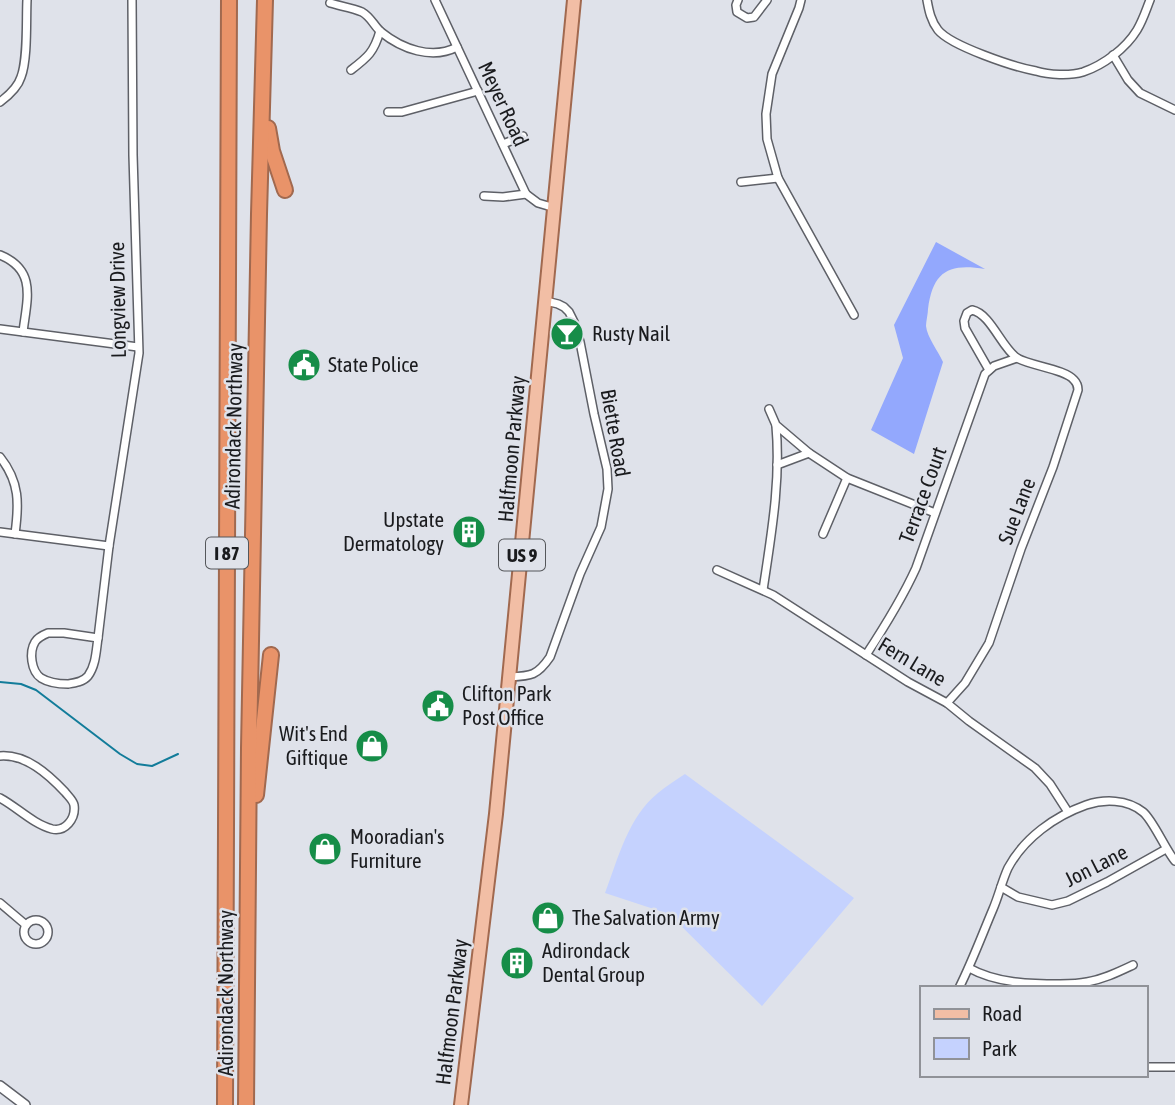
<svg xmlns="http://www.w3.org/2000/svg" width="1175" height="1105" font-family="'Asap Condensed',sans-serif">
<rect width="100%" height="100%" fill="#dfe2ea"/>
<path fill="#c5d2fe" d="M685 774 854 898 762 1006 669 914 605 893C618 859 628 817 658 793 666 786 676 780 685 774Z"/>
<path fill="#93a8fd" d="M936 242 985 269C949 263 933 271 928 309 928 314 926 321 926 326 927 337 938 351 943 362L914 454 871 430 903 358 894 325Z"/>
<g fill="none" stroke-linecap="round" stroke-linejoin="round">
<polyline stroke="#127c9a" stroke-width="2" points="0,682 21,684 36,690 120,754 137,764 152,766 178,754"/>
<defs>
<g id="minor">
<polyline points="435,0 526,194 538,203 555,208"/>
<polyline points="738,0 736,5 737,12 747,18 754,17 767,0"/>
<polyline points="801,0 799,8 772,74 766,114 767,139 778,178 854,315"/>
<path d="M927 0C929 11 931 21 938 30 951 46 1014 67 1036 71 1049 75 1070 76 1083 72 1104 65 1126 48 1137 30 1143 20 1146 10 1150 0"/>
<path d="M330 3C340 6 353 8 362 12 371 17 374 26 381 32 402 49 432 60 457 47"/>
<polyline points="1113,55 1128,80 1140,93 1175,110"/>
<path d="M351 70C368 57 374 52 380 31"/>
<path d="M0 102C8 96 18 87 21 77 28 59 26 20 27 0"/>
<polyline points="388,112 402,112 478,91"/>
<polyline points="503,144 523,136"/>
<polyline points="741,182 778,178"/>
<polyline points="484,196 503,197 526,194"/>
<path d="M0 255C37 270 27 299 23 332"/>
<polyline points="0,329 138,347"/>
<polyline points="769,409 776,425 809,453 847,478 935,513"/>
<path d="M0 457C20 482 19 504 15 534"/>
<polyline points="777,465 809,453"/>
<polyline points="0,532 109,546"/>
<polyline points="823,534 847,478"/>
<polyline points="717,570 773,595 908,682 947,703 969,721 1035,768 1050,784 1068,812"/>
<path d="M763 590C771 536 781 481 776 426"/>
<path d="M48 633H64L98 638C96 651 96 665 88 676 83 682 75 683 68 684 59 684 49 683 41 678 31 671 29 652 35 642 38 637 43 635 48 633Z"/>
<polyline points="98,638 109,546 139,353 133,155 132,0"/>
<path d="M866 655C885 626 902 599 916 568L985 374 994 366 1017 358"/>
<path d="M509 677C531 676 537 676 550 657L580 574 601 527 608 489 607 469 594 414 580 342 574 322 569 312 564 307 558 304 546 301"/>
<path d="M947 703 965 683 989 643 1021 549 1053 467 1078 390C1078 387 1077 383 1074 380 1065 369 1031 366 1017 358 1001 347 991 314 972 310L967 313 964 321 965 328 989 370"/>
<path d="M0 756C26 754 48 774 65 792 68 796 73 800 74 805 76 819 65 832 52 829 33 824 17 807 0 798"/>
<polyline points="1001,887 1018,897 1052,905 1068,901 1107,882 1166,849"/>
<polyline points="0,903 26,925"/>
<circle cx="36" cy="932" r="12"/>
<path d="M969 968C996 983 1029 984 1060 984 1069 984 1078 984 1087 982 1104 979 1118 972 1133 965"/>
<path d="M959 988C972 962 982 935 993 909 999 895 1002 881 1008 868 1024 838 1055 816 1086 805 1104 799 1127 799 1143 812 1153 820 1165 849 1175 861"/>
<polyline points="1145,1067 1175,1067"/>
</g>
<polyline id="tertiary" points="0,1086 25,1105"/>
<polyline id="primary" points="461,1105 496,814 574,0"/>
<g id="motorway">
<polyline points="268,128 272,151 285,190"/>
<polyline points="256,795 271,655"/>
<polyline points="225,1105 229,0"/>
<polyline points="246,1105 249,748 259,214 265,0"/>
</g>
</defs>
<use href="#minor" stroke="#5e6067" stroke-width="10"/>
<use href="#tertiary" stroke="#5e6067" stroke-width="12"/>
<use href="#primary" stroke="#a1694f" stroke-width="16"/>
<use href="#motorway" stroke="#a1694f" stroke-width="18"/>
<use href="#minor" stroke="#fff" stroke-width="7"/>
<use href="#tertiary" stroke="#fff" stroke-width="9"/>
<use href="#primary" stroke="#f2bea5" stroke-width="12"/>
<use href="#motorway" stroke="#e99369" stroke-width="14"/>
</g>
<defs>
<symbol id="bar-disc" viewBox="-11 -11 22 22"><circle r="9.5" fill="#168d48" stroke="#dfe2ea"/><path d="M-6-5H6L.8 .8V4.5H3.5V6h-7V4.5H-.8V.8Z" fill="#fff"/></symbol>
<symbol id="civic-disc" viewBox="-11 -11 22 22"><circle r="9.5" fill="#168d48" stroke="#dfe2ea"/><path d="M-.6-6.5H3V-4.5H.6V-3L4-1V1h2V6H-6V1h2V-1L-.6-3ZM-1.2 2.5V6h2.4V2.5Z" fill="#fff"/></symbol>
<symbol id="building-disc" viewBox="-11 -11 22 22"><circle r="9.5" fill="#168d48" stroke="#dfe2ea"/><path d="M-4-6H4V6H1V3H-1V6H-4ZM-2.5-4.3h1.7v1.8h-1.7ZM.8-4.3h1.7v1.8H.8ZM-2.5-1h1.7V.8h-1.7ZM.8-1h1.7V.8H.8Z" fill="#fff"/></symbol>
<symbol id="shop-disc" viewBox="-11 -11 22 22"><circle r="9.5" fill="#168d48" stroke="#dfe2ea"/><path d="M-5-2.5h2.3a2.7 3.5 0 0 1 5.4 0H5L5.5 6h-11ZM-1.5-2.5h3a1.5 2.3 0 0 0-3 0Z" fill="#fff"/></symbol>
</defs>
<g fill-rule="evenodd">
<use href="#bar-disc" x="548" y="315" width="38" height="38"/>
<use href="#civic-disc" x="285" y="346" width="38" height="38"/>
<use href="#building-disc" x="450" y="513" width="38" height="38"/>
<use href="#civic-disc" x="419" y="687" width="38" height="38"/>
<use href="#shop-disc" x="353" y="727" width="38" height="38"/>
<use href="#shop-disc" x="306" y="830" width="38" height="38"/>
<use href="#shop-disc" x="529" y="899" width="38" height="38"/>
<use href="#building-disc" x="498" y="944" width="38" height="38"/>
</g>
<g text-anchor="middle" stroke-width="5" stroke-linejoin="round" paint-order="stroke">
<g fill="#dfe2ea" stroke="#55575b" stroke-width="2">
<rect x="206" y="537.5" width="42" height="31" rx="5"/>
<rect x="499" y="539.5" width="46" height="31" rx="5"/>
</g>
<g font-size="19" font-weight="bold" fill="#1a1b1e">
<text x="227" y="560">I 87</text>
<text x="522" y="562">US 9</text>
</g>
<g font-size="21" fill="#1a1b1e" stroke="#dfe2ea">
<text transform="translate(503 104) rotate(65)" y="7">Meyer Road</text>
<text transform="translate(118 300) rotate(-91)" y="7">Longview Drive</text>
<text transform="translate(234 426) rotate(-89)" y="7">Adirondack Northway</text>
<text transform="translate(615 433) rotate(80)" y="7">Biette Road</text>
<text transform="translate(512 449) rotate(-85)" y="7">Halfmoon Parkway</text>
<text transform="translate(923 495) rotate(-70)" y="7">Terrace Court</text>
<text transform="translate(1017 511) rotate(-69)" y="7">Sue Lane</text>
<text transform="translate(912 662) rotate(31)" y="7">Fern Lane</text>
<text transform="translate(1096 866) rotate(-27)" y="7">Jon Lane</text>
<text transform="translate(226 993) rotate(-90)" y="7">Adirondack Northway</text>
<text transform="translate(452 1012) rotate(-83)" y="7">Halfmoon Parkway</text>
</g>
<g font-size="21" fill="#1a1b1e" stroke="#dfe2ea" text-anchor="start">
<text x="592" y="341">Rusty Nail</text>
<text x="328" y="372">State Police</text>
<text x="444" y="527" text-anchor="end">Upstate<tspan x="444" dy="24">Dermatology</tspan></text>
<text x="462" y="701">Clifton Park<tspan x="462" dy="24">Post Office</tspan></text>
<text x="348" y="741" text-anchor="end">Wit's End<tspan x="348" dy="24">Giftique</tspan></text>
<text x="350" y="844">Mooradian's<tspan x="350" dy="24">Furniture</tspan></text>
<text x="572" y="925">The Salvation Army</text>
<text x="542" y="958">Adirondack<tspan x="542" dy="24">Dental Group</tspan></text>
</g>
</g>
<rect x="920" y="986" width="228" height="91" fill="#dfe2ea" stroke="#909298" stroke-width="2"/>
<rect x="934" y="1009" width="35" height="10" fill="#f2bea5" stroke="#909298" stroke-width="2"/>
<text x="982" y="1021" font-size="21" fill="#1a1b1e">Road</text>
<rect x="934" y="1038" width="35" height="21" fill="#c5d2fe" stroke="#909298" stroke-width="2"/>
<text x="982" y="1056" font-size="21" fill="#1a1b1e">Park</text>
</svg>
